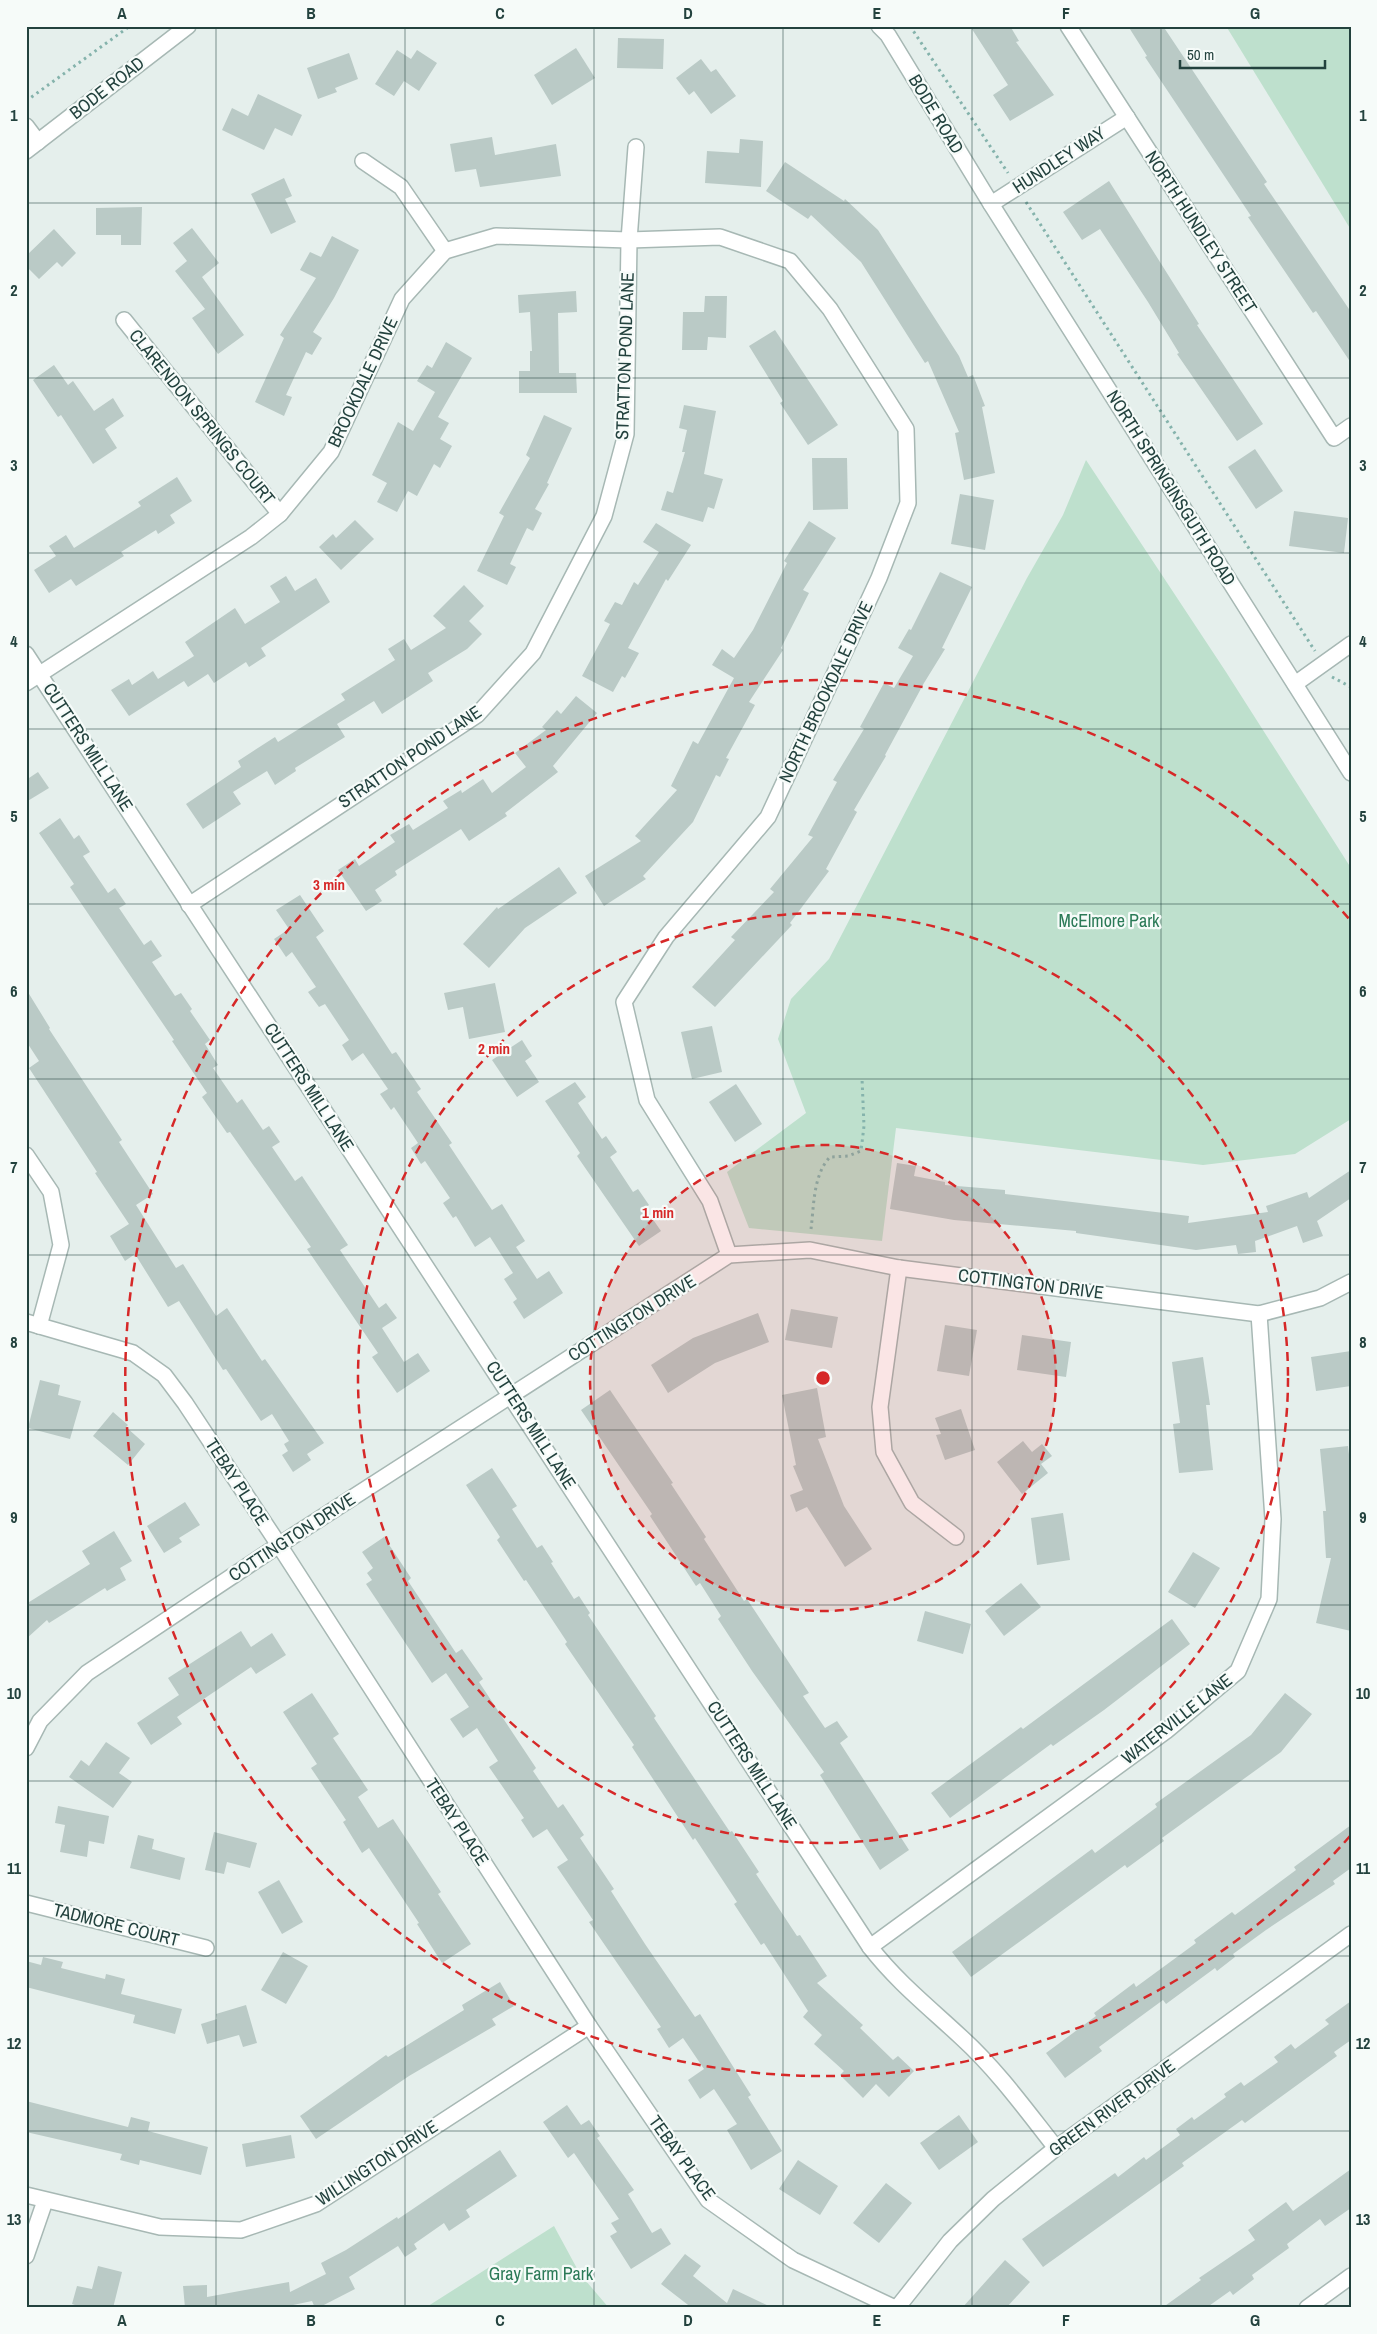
<svg xmlns="http://www.w3.org/2000/svg" width="1377" height="2334" font-family="'Archivo Narrow',sans-serif">
<rect width="100%" height="100%" fill="#e5efec"/>
<g fill="#bee0cd">
<polygon points="1226,26 1351,26 1351,230"/>
<polygon points="1086,460 1226,672 1351,868 1351,1119 1295,1154 1203,1165 896,1128 882,1241 749,1228 727,1172 806,1113 778,1039 791,999 829,959 1027,578 1063,515"/>
<polygon points="554,2226 580,2274 609,2308 425,2308"/>
</g>
<g fill="#bacac6">
<polygon points="970,26 1010,26 1019,41 1016,42 1054,95 1010,121 993,95 1008,85"/>
<polygon points="1128,26 1163,26 1267,182 1264,184 1351,312 1351,363 1316,311 1313,313 1248,217 1251,216 1145,57 1147,56"/>
<polygon points="618,38 664,39 663,69 617,68"/>
<polygon points="576,48 595,78 552,105 534,75"/>
<polygon points="397,50 411,59 417,50 437,63 419,91 404,81 394,96 375,84"/>
<polygon points="349,53 358,79 335,88 337,92 318,99 307,68"/>
<polygon points="701,59 711,72 716,69 736,96 711,114 694,91 689,95 676,78"/>
<polygon points="258,94 302,115 292,136 275,128 264,150 222,130 232,108 248,116"/>
<polygon points="492,137 495,155 556,144 561,176 480,187 476,169 455,172 450,144"/>
<polygon points="740,139 763,141 761,187 705,183 707,151 739,153"/>
<polygon points="785,162 844,201 845,199 878,230 959,356 968,377 973,375 985,406 982,407 995,473 964,480 955,433 959,432 928,361 925,363 861,262 811,215 808,219 766,191"/>
<polygon points="284,178 292,196 285,199 296,222 271,234 251,194"/>
<polygon points="1109,181 1199,324 1197,325 1263,424 1237,441 1177,354 1179,353 1148,302 1100,229 1082,240 1063,212"/>
<polygon points="142,207 141,245 121,245 121,235 96,235 96,208"/>
<polygon points="192,228 219,263 202,277 244,335 218,354 192,318 205,309 175,271 187,261 173,243"/>
<polygon points="54,229 76,253 62,267 57,262 39,279 26,266 26,256"/>
<polygon points="332,236 359,250 334,298 313,332 322,338 312,355 306,352 286,395 292,397 284,416 255,402 284,338 280,335 316,278 300,270 310,252 321,257"/>
<polygon points="576,291 577,312 558,313 559,373 576,373 577,393 519,393 519,371 530,371 530,351 532,351 530,312 519,313 518,295"/>
<polygon points="705,296 727,296 726,338 708,337 707,350 682,350 683,312 704,312"/>
<polygon points="775,330 838,425 808,445 780,403 783,401 749,346"/>
<polygon points="446,342 472,358 438,417 449,423 440,439 452,446 440,468 434,464 417,496 408,491 397,512 377,502 387,483 372,475 398,422 413,431 435,392 417,381 427,365 432,368"/>
<polygon points="54,365 68,385 73,381 94,411 113,398 124,416 105,429 117,448 93,464 61,415 58,417 33,380"/>
<polygon points="684,405 716,411 704,474 723,479 714,509 708,507 703,522 661,510 667,491 673,493 685,452 682,452 687,430 679,428"/>
<polygon points="544,415 572,428 547,483 549,484 535,509 542,513 533,531 527,528 510,564 516,567 507,585 477,571 504,516 499,513 530,458 526,455"/>
<polygon points="1255,449 1283,491 1256,509 1228,467"/>
<polygon points="812,458 847,458 848,509 813,510"/>
<polygon points="177,477 192,501 170,515 175,523 158,534 156,530 121,552 124,556 76,586 71,579 49,593 34,570 56,556 49,546 66,535 74,548 141,506 138,502"/>
<polygon points="960,494 994,500 985,550 951,544"/>
<polygon points="1294,511 1348,518 1344,553 1289,546"/>
<polygon points="355,520 374,539 341,570 319,547 333,534 336,538"/>
<polygon points="809,521 836,538 803,590 809,593 781,648 783,650 749,702 755,705 726,758 729,759 720,777 716,775 693,822 643,876 646,879 604,906 585,876 641,841 635,836 677,790 671,786 693,741 698,744 734,678 712,665 722,649 734,658 753,630 787,563 784,561"/>
<polygon points="656,523 691,545 668,581 666,579 628,648 639,653 625,678 622,676 613,692 582,676 610,624 604,621 615,602 622,605 634,582 638,585 659,552 643,542"/>
<polygon points="940,572 972,587 942,648 945,649 924,683 885,755 886,756 854,810 857,812 826,869 829,871 790,923 792,925 715,1007 692,987 735,940 731,937 774,892 770,889 813,837 808,835 837,782 833,780 864,729 860,727 884,683 894,688 913,656 898,648 909,629 911,630"/>
<polygon points="286,576 295,591 316,578 330,602 261,648 266,656 249,667 246,662 214,683 208,674 188,687 184,681 129,716 111,690 129,679 132,685 153,671 158,679 194,656 185,642 235,608 245,624 280,602 270,586"/>
<polygon points="464,585 484,606 469,621 482,634 467,649 428,673 433,681 382,714 374,701 337,724 345,737 295,768 296,771 275,785 267,771 233,792 241,804 203,829 186,804 241,767 238,761 275,737 278,742 345,700 341,694 395,660 388,649 404,639 411,650 446,628 433,616"/>
<polygon points="576,696 597,713 553,766 558,772 505,813 507,816 469,841 461,829 395,871 397,875 375,890 382,901 366,911 338,870 355,859 359,866 395,842 390,835 409,824 413,830 448,808 443,801 461,790 462,793 483,779 492,793 526,767 515,753 546,730 542,727 557,710 561,714"/>
<polygon points="38,772 49,788 26,802 26,780"/>
<polygon points="60,818 74,839 79,835 90,852 83,856 108,893 115,888 126,904 119,908 144,945 151,940 162,956 152,962 175,996 181,993 192,1009 190,1011 210,1040 205,1044 218,1065 213,1068 237,1103 242,1099 263,1130 269,1126 280,1142 272,1147 295,1181 302,1176 348,1245 340,1250 379,1308 386,1303 397,1318 382,1328 404,1362 418,1353 430,1371 397,1393 372,1357 378,1353 307,1249 311,1247 230,1132 227,1133 202,1097 207,1093 172,1041 174,1040 70,887 74,884 39,833"/>
<polygon points="559,867 577,893 525,928 489,968 463,944 497,907 498,909"/>
<polygon points="300,895 324,931 316,937 392,1054 396,1052 421,1089 417,1092 452,1143 449,1145 492,1210 502,1204 525,1241 516,1247 537,1279 549,1271 563,1293 524,1319 513,1302 517,1299 504,1279 513,1273 490,1237 475,1247 456,1216 453,1218 443,1203 450,1198 425,1161 421,1164 411,1148 418,1143 394,1107 391,1110 380,1094 388,1089 363,1053 352,1061 342,1045 349,1040 325,1004 319,1007 308,992 316,987 292,952 286,957 274,939 289,929 276,910"/>
<polygon points="495,983 505,1032 469,1039 463,1007 448,1010 444,993"/>
<polygon points="26,989 50,1028 49,1029 122,1140 119,1142 153,1194 136,1205 176,1268 183,1264 216,1316 227,1308 262,1361 265,1359 324,1443 307,1454 311,1460 293,1472 282,1455 288,1451 284,1444 289,1441 272,1414 261,1421 226,1369 223,1370 179,1301 168,1307 135,1254 125,1261 110,1236 129,1224 95,1173 97,1172 29,1068 39,1061 26,1041"/>
<polygon points="712,1026 722,1072 692,1079 681,1032"/>
<polygon points="522,1040 532,1056 525,1061 539,1082 517,1097 492,1060"/>
<polygon points="575,1082 586,1097 578,1103 602,1139 606,1136 617,1152 610,1157 633,1192 638,1189 649,1205 645,1208 661,1231 639,1246 577,1156 580,1153 545,1101"/>
<polygon points="736,1084 762,1124 735,1142 709,1102"/>
<polygon points="897,1163 916,1166 914,1176 945,1182 945,1185 1005,1190 1005,1194 1189,1216 1188,1223 1268,1212 1266,1206 1307,1192 1309,1198 1351,1170 1351,1198 1317,1221 1323,1236 1303,1243 1297,1226 1255,1241 1256,1252 1238,1254 1236,1245 1196,1250 1076,1233 1076,1231 954,1220 890,1209"/>
<polygon points="791,1309 838,1317 832,1348 785,1340"/>
<polygon points="758,1313 769,1342 715,1363 668,1393 651,1365 693,1338"/>
<polygon points="945,1325 977,1330 969,1376 937,1371"/>
<polygon points="1022,1335 1071,1342 1066,1377 1017,1370"/>
<polygon points="1351,1351 1351,1386 1316,1391 1311,1357"/>
<polygon points="1203,1357 1210,1405 1206,1405 1213,1470 1179,1473 1173,1424 1180,1423 1172,1362"/>
<polygon points="40,1380 60,1385 58,1395 81,1401 70,1439 28,1428"/>
<polygon points="817,1388 826,1437 818,1439 844,1506 872,1549 845,1567 807,1507 796,1512 790,1495 803,1490 793,1466 796,1465 782,1395"/>
<polygon points="610,1390 673,1483 671,1484 706,1537 704,1539 744,1601 747,1599 809,1693 803,1696 825,1728 837,1721 848,1737 840,1743 909,1850 880,1870 820,1775 824,1772 752,1671 718,1619 721,1616 700,1583 696,1586 650,1516 652,1514 581,1410"/>
<polygon points="961,1409 975,1450 945,1460 936,1435 941,1434 935,1418"/>
<polygon points="113,1412 128,1425 126,1427 145,1444 128,1465 93,1436"/>
<polygon points="1023,1441 1032,1452 1042,1444 1052,1456 1041,1464 1048,1473 1022,1494 997,1462"/>
<polygon points="1348,1446 1351,1471 1351,1631 1316,1623 1331,1558 1326,1558 1323,1511 1326,1511 1320,1449"/>
<polygon points="492,1468 517,1506 512,1509 537,1548 542,1545 553,1562 551,1563 574,1599 579,1596 590,1613 588,1615 656,1716 654,1718 730,1832 732,1831 759,1872 756,1874 797,1936 800,1935 827,1976 817,1983 863,2025 860,2028 893,2060 898,2056 914,2071 889,2097 876,2084 863,2098 840,2075 844,2071 814,2044 822,2035 803,2017 808,2011 764,1943 761,1945 734,1904 737,1902 695,1838 693,1840 632,1747 634,1745 565,1644 567,1642 526,1580 524,1581 497,1540 500,1537 466,1485"/>
<polygon points="185,1502 200,1525 179,1538 182,1542 164,1553 147,1526"/>
<polygon points="1063,1513 1070,1560 1037,1565 1031,1518"/>
<polygon points="114,1531 132,1561 120,1568 126,1580 107,1591 105,1588 49,1623 47,1620 26,1639 26,1604 90,1564 82,1551"/>
<polygon points="384,1537 411,1578 408,1581 456,1653 462,1649 483,1679 479,1682 536,1768 533,1771 558,1808 563,1804 584,1835 580,1838 614,1889 611,1891 645,1944 695,2017 700,2014 751,2095 748,2097 782,2151 751,2170 727,2130 737,2124 714,2089 700,2099 688,2080 704,2069 683,2038 669,2048 657,2029 661,2027 589,1922 593,1920 557,1867 568,1860 547,1829 533,1838 521,1820 524,1818 489,1767 498,1761 477,1728 463,1738 450,1719 469,1707 446,1673 432,1683 366,1584 372,1580 367,1573 373,1568 362,1552"/>
<polygon points="1193,1552 1220,1568 1195,1608 1168,1592"/>
<polygon points="1021,1583 1041,1607 1004,1636 985,1611"/>
<polygon points="925,1611 971,1624 963,1654 917,1641"/>
<polygon points="1172,1619 1190,1644 1104,1710 1053,1746 1051,1744 950,1818 931,1793 1021,1727 1023,1729"/>
<polygon points="241,1631 251,1647 272,1633 286,1655 256,1674 251,1667 177,1717 182,1724 151,1745 137,1723 179,1695 168,1678"/>
<polygon points="312,1693 339,1734 333,1738 368,1790 358,1797 378,1828 393,1819 441,1892 438,1894 471,1944 442,1963 417,1924 419,1923 369,1848 362,1853 343,1822 346,1820 311,1768 317,1764 283,1712"/>
<polygon points="1285,1693 1312,1714 1281,1752 1162,1838 1164,1841 1127,1868 1125,1865 971,1977 952,1952 1092,1849 1095,1853 1157,1807 1155,1804 1251,1735"/>
<polygon points="106,1742 130,1758 119,1773 132,1782 113,1808 69,1777 81,1760 89,1766"/>
<polygon points="58,1806 109,1816 104,1844 89,1841 87,1857 60,1852 65,1825 55,1823"/>
<polygon points="1351,1825 1351,1868 1333,1881 1335,1884 1266,1930 1233,1954 1235,1957 1217,1971 1215,1968 1166,2004 1163,2000 1099,2047 1102,2051 1065,2078 1046,2053 1096,2016 1094,2013 1134,1983 1136,1987 1196,1943 1194,1940 1232,1912 1235,1915 1296,1870 1294,1867"/>
<polygon points="214,1832 257,1843 250,1868 227,1862 224,1874 205,1870"/>
<polygon points="138,1835 154,1839 152,1849 185,1858 180,1880 130,1868"/>
<polygon points="279,1880 303,1922 282,1934 258,1892"/>
<polygon points="283,1952 308,1966 286,2004 261,1990"/>
<polygon points="43,1957 63,1962 61,1968 105,1979 106,1974 125,1979 121,1994 182,2009 175,2034 133,2023 135,2015 26,1987 26,1961 41,1965"/>
<polygon points="500,1982 514,2006 492,2019 496,2025 409,2076 316,2139 300,2116 386,2055 388,2057 464,2010 462,2005"/>
<polygon points="1351,2001 1351,2040 1334,2052 1337,2056 1245,2123 1242,2120 1182,2163 1184,2166 1043,2267 1022,2239 1115,2173 1118,2177 1144,2157 1146,2160 1180,2135 1176,2129 1192,2117 1194,2120 1226,2097 1224,2094 1241,2082 1244,2086 1278,2062 1274,2057 1291,2044 1295,2049 1329,2024 1325,2020"/>
<polygon points="246,2005 257,2043 243,2047 239,2035 207,2044 201,2024 217,2019 216,2014"/>
<polygon points="26,2101 128,2127 131,2117 150,2122 148,2131 208,2147 201,2175 140,2160 139,2165 120,2160 122,2154 26,2132"/>
<polygon points="567,2105 581,2125 589,2120 600,2136 597,2138 634,2190 628,2194 652,2233 661,2228 671,2244 631,2269 610,2236 617,2232 611,2223 619,2219 574,2153 568,2158 543,2122"/>
<polygon points="959,2115 978,2142 939,2170 920,2143"/>
<polygon points="291,2135 295,2158 246,2167 242,2144"/>
<polygon points="500,2150 517,2176 466,2210 470,2217 449,2231 444,2223 414,2244 417,2249 405,2257 398,2246 349,2277 355,2289 318,2308 315,2308 312,2301 279,2308 185,2308 183,2286 207,2285 207,2297 289,2282 290,2292 326,2274 321,2263 346,2250 397,2217 398,2219"/>
<polygon points="798,2160 838,2186 820,2215 779,2189"/>
<polygon points="1351,2169 1351,2208 1325,2226 1320,2219 1287,2244 1289,2248 1252,2275 1254,2279 1233,2295 1230,2291 1206,2308 1162,2308 1201,2280 1199,2278 1255,2240 1248,2230 1286,2202 1293,2211"/>
<polygon points="886,2183 912,2203 879,2243 853,2223"/>
<polygon points="685,2254 701,2266 693,2276 727,2303 733,2289 773,2308 692,2308 661,2284"/>
<polygon points="1005,2260 1030,2282 1006,2308 962,2308"/>
<polygon points="98,2266 122,2272 113,2308 84,2308 72,2304 77,2286 92,2289"/>
</g>
<g fill="none" stroke-linecap="round" stroke-linejoin="round">
<defs>
<g id="minor">
<polyline points="879,26 888,35 991,204 1351,773"/>
<polyline points="1068,26 1334,438 1351,426"/>
<polyline points="26,126 38,142"/>
<polyline points="26,151 188,26"/>
<polyline points="363,161 401,187 445,251"/>
<polyline points="991,204 1127,117"/>
<polyline points="124,320 280,514"/>
<path d="M26 654 870 1947C897 1982 930 2008 962 2038 998 2071 1026 2110 1056 2148"/>
<polyline points="26,683 251,537 280,514 331,452 402,299 445,251 496,236 629,240 720,237 790,261 830,309 906,429 908,503 879,578 768,817 666,937 624,1002 647,1100 710,1201 729,1255"/>
<polyline points="1295,684 1351,644"/>
<polyline points="189,905 477,715 533,653 604,516 626,434 629,240 636,147"/>
<polyline points="26,1155 51,1192 61,1245 39,1326"/>
<polyline points="899,1268 880,1407 884,1452 912,1503 956,1537"/>
<polyline points="26,1322 133,1353 164,1375 185,1403 279,1545 589,2026 708,2200 793,2260 895,2308"/>
<polyline points="26,1748 40,1721 87,1673 279,1545 729,1255 810,1250 899,1268 1259,1314 1320,1298 1351,1282"/>
<polyline points="26,1903 206,1948"/>
<polyline points="870,1947 1166,1731 1238,1671 1269,1599 1273,1519 1259,1314"/>
<polyline points="26,2195 160,2227 241,2230 316,2204 589,2026"/>
<polyline points="26,2256 45,2201"/>
<polyline points="897,2308 950,2241 993,2199 1056,2148 1351,1934"/>
<polyline points="1307,2308 1351,2276"/>
</g>
</defs>
<use href="#minor" stroke="#a7b8b4" stroke-width="18"/>
<g stroke="#85b3ac" stroke-width="3" stroke-dasharray="2.5 4" stroke-linecap="butt">
<polyline points="910,26 1008,173"/>
<polyline points="26,101 130,26"/>
<polyline points="1026,202 1315,651"/>
<polyline points="1332,677 1351,687"/>
<path d="M811 1229C814 1206 813 1175 830 1157L848 1156 861 1151 864 1126 862 1078"/>
</g>
<use href="#minor" stroke="#fff" stroke-width="15"/>
</g>
<path fill="none" stroke="#23423e" stroke-width="1" stroke-opacity="0.55" d="M216 26V2308M405 26V2308M594 26V2308M783 26V2308M972 26V2308M1161 26V2308M26 203H1351M26 378H1351M26 553H1351M26 729H1351M26 904H1351M26 1079H1351M26 1255H1351M26 1430H1351M26 1605H1351M26 1781H1351M26 1956H1351M26 2131H1351"/>
<circle cx="823" cy="1378" r="233" fill="#d62828" fill-opacity=".12"/>
<g fill="none" stroke="#d62828" stroke-width="2.5" stroke-dasharray="9 6">
<circle cx="823" cy="1378" r="233"/>
<circle cx="823" cy="1378" r="465"/>
<path d="M1350 1836A698 698 0 1 1 1350 920"/>
</g>
<g text-anchor="middle" stroke-width="4.5" stroke-linejoin="round" paint-order="stroke">
<g font-size="18" fill="#23423e" stroke="#f6fbf9">
<text transform="translate(107 88) rotate(-38)" y="6">BODE ROAD</text>
<text transform="translate(936 114) rotate(59)" y="6">BODE ROAD</text>
<text transform="translate(1059 160) rotate(-33)" y="6">HUNDLEY WAY</text>
<text transform="translate(1201 232) rotate(57)" y="6">NORTH HUNDLEY STREET</text>
<text transform="translate(625 356) rotate(-88)" y="6">STRATTON POND LANE</text>
<text transform="translate(363 382) rotate(-65)" y="6">BROOKDALE DRIVE</text>
<text transform="translate(202 417) rotate(51)" y="6">CLARENDON SPRINGS COURT</text>
<text transform="translate(1171 488) rotate(58)" y="6">NORTH SPRINGINSGUTH ROAD</text>
<text transform="translate(826 692) rotate(-65)" y="6">NORTH BROOKDALE DRIVE</text>
<text transform="translate(88 747) rotate(57)" y="6">CUTTERS MILL LANE</text>
<text transform="translate(410 757) rotate(-34)" y="6">STRATTON POND LANE</text>
<text transform="translate(309 1087) rotate(57)" y="6">CUTTERS MILL LANE</text>
<text transform="translate(1031 1284) rotate(7)" y="6">COTTINGTON DRIVE</text>
<text transform="translate(632 1318) rotate(-32)" y="6">COTTINGTON DRIVE</text>
<text transform="translate(531 1425) rotate(57)" y="6">CUTTERS MILL LANE</text>
<text transform="translate(237 1482) rotate(57)" y="6">TEBAY PLACE</text>
<text transform="translate(292 1537) rotate(-33)" y="6">COTTINGTON DRIVE</text>
<text transform="translate(1177 1719) rotate(-38)" y="6">WATERVILLE LANE</text>
<text transform="translate(752 1765) rotate(57)" y="6">CUTTERS MILL LANE</text>
<text transform="translate(457 1822) rotate(57)" y="6">TEBAY PLACE</text>
<text transform="translate(116 1925) rotate(14)" y="6">TADMORE COURT</text>
<text transform="translate(1112 2108) rotate(-36)" y="6">GREEN RIVER DRIVE</text>
<text transform="translate(682 2158) rotate(54)" y="6">TEBAY PLACE</text>
<text transform="translate(377 2163) rotate(-33)" y="6">WILLINGTON DRIVE</text>
</g>
<g font-size="18" fill="#2b7a57" stroke="#f6fbf9">
<text x="1109" y="927">McElmore Park</text>
<text x="541" y="2280">Gray Farm Park</text>
</g>
</g>
<circle cx="823" cy="1378" r="8" fill="#d62828" stroke="#f6fbf9" stroke-width="2.5"/>
<g font-size="15" text-anchor="middle" font-weight="bold" fill="#d62828" stroke="#f6fbf9" stroke-width="4.5" stroke-linejoin="round" paint-order="stroke">
<text x="329" y="890">3 min</text>
<text x="494" y="1054">2 min</text>
<text x="658" y="1218">1 min</text>
</g>
<rect width="1377" height="2334" fill="none" stroke="#f6fbf9" stroke-width="55"/>
<path d="M1180 60v8h145v-8" fill="none" stroke="#23423e" stroke-width="2.5"/>
<text x="1187" y="60" font-size="15" fill="#23423e" stroke="#f6fbf9" stroke-width="4" paint-order="stroke">50 m</text>
<rect x="28" y="28" width="1322" height="2278" fill="none" stroke="#23423e" stroke-width="2"/>
<g font-size="16" text-anchor="middle" font-weight="bold" fill="#23423e">
<text x="122" y="19">A</text>
<text x="311" y="19">B</text>
<text x="500" y="19">C</text>
<text x="688" y="19">D</text>
<text x="877" y="19">E</text>
<text x="1066" y="19">F</text>
<text x="1255" y="19">G</text>
<text x="14" y="121">1</text>
<text x="1363" y="121">1</text>
<text x="14" y="296">2</text>
<text x="1363" y="296">2</text>
<text x="14" y="471">3</text>
<text x="1363" y="471">3</text>
<text x="14" y="647">4</text>
<text x="1363" y="647">4</text>
<text x="14" y="822">5</text>
<text x="1363" y="822">5</text>
<text x="14" y="997">6</text>
<text x="1363" y="997">6</text>
<text x="14" y="1173">7</text>
<text x="1363" y="1173">7</text>
<text x="14" y="1348">8</text>
<text x="1363" y="1348">8</text>
<text x="14" y="1523">9</text>
<text x="1363" y="1523">9</text>
<text x="14" y="1699">10</text>
<text x="1363" y="1699">10</text>
<text x="14" y="1874">11</text>
<text x="1363" y="1874">11</text>
<text x="14" y="2049">12</text>
<text x="1363" y="2049">12</text>
<text x="14" y="2225">13</text>
<text x="1363" y="2225">13</text>
<text x="122" y="2326">A</text>
<text x="311" y="2326">B</text>
<text x="500" y="2326">C</text>
<text x="688" y="2326">D</text>
<text x="877" y="2326">E</text>
<text x="1066" y="2326">F</text>
<text x="1255" y="2326">G</text>
</g>
</svg>
